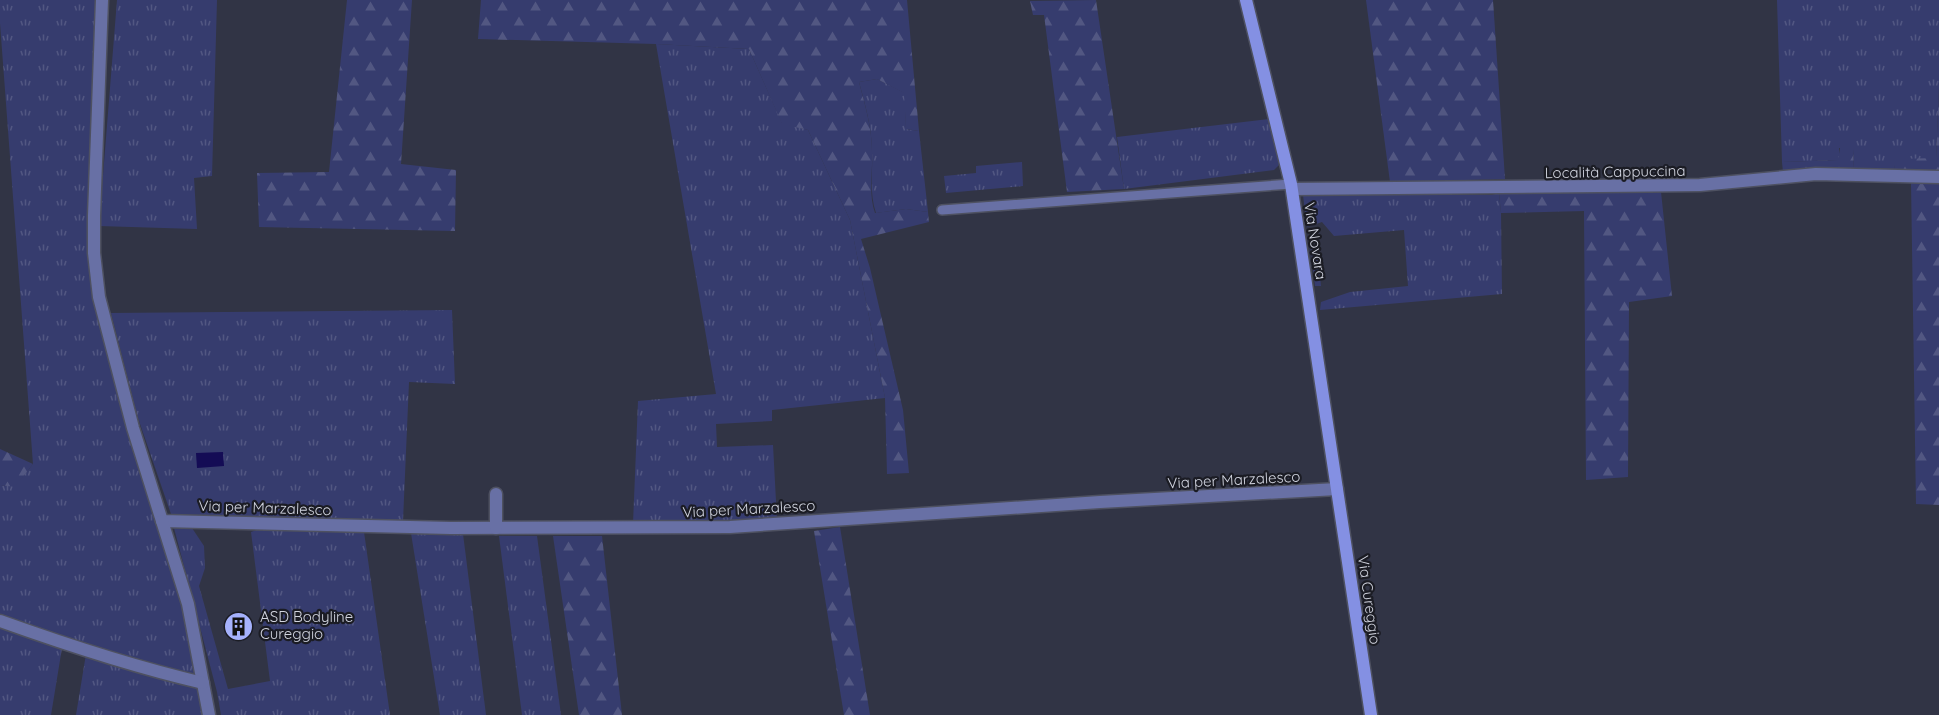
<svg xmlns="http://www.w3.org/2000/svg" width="1939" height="715" font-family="Quicksand,sans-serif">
<defs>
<pattern id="grass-tufts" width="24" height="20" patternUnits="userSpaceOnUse" patternTransform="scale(1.5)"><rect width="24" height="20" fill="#363c6e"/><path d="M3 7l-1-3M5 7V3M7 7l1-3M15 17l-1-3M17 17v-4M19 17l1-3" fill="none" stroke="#525782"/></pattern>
<pattern id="forest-firs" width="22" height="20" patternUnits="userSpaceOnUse" patternTransform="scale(1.5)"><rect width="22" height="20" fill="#363c6e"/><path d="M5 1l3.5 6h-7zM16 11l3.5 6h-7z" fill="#525782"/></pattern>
</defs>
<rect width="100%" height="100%" fill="#313445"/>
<g fill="url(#grass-tufts)">
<polygon points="0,0 97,0 89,173 88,262 97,315 122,409 186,609 205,715 76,715 86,654 62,648 51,715 0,715 0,485 15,486 33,464 0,23"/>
<polygon points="117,0 217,0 212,176 194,178 197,229 99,226"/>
<polygon points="1777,0 1939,0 1939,87 1936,159 1896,159 1894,170 1875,172 1854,170 1853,149 1839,148 1839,160 1782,162"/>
<polygon points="656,44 749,49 782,123 808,130 850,220 885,398 772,410 772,421 716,424 717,447 773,445 777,520 633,524 638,401 716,394"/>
<path d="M877 79 905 93 906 129 919 131 928 212 906 209 876 213C869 193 873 172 872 152 872 128 865 104 859 82Z"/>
<polygon points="1269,119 1279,165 1274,170 1124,189 1117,137"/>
<polygon points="1022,162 1023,186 946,193 944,176 976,173 976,166"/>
<polygon points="1499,193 1501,213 1502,294 1320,310 1321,302 1350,292 1408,286 1404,230 1334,236 1322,222 1307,227 1303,195 1492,195"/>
<polygon points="1317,248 1321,286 1315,286 1311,249"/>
<polygon points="452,310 455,384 409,382 403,521 171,514 138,418 111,313"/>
<polygon points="180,526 192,528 204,546 205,568 199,586 228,689 270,681 251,532 262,528 364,532 390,715 221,715 217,692 174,528"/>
<polygon points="411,533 463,534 486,715 440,715"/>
<polygon points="499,536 537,536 561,715 522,715"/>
</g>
<g fill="url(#forest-firs)">
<polygon points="347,0 412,0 401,164 456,170 455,231 259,227 257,173 329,172"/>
<path d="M481 0H907L919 131 906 129 904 93 877 79 859 82C865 105 872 128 872 152 873 172 868 193 875 213L906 209 928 212 929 222 861 239 870 268 903 410 909 473 887 474 885 398 850 220 808 130 782 124 749 49 656 44 478 39Z"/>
<polygon points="1096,0 1124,189 1067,192 1044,15 1033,15 1030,1"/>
<polygon points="1366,0 1493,0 1505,179 1390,182"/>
<polygon points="1939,87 1939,174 1913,175 1894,170 1895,159 1936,158"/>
<polygon points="1840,148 1853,148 1854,170 1783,172 1782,162 1838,160"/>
<polygon points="1911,181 1939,181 1939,505 1916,504"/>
<polygon points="1661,192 1672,296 1629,302 1628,477 1586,480 1584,211 1501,213 1499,193"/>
<polygon points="0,449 33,464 15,487 0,485"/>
<polygon points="840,527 870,715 844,715 814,531"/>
<polygon points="553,536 602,536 622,715 579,715"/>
</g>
<polygon fill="#140c55" points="223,452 224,466 197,468 196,453"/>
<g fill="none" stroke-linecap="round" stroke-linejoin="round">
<defs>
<polyline id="service" points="942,210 1291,184"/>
<g id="minor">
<polyline points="102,0 94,216 94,253 99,297 133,428 162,521 451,528 730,527 1100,502 1337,489"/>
<polyline points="1292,189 1700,185 1816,174 1939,177"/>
<polyline points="162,521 188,604 209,715"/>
<polyline points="496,528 496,494"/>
<path d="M0 621C67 645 134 667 203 683"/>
</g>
<polyline id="secondary" points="1246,0 1291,184 1371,715"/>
</defs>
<use href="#service" stroke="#4e5161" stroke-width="12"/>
<use href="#minor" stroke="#4e5161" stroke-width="15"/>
<use href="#secondary" stroke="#4e5161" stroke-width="15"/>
<use href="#service" stroke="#6870a5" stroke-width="9"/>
<use href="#minor" stroke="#6870a5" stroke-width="12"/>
<use href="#secondary" stroke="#8490e3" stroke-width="12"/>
</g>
<defs>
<symbol id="building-disc" viewBox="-11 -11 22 22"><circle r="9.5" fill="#a5b1fc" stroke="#1b1c24"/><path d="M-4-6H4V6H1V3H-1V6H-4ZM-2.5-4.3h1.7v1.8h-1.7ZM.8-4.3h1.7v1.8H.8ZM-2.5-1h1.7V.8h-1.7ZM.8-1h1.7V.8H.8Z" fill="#111"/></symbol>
</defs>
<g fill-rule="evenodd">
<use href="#building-disc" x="222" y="610" width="33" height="33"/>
</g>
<g text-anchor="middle" stroke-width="4.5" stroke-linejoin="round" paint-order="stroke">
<g font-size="15" fill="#d2d5e0" stroke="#1b1c24">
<text transform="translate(1615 172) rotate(-1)" y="5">Località Cappuccina</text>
<text transform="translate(1315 241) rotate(81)" y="5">Via Novara</text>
<text transform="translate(1234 480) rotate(-3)" y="5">Via per Marzalesco</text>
<text transform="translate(265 508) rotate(2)" y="5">Via per Marzalesco</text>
<text transform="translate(749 509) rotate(-3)" y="5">Via per Marzalesco</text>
<text transform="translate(1369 600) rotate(82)" y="5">Via Cureggio</text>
</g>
<g font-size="15" fill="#d2d5e0" stroke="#1b1c24" text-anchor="start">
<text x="260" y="622">ASD Bodyline<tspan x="260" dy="17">Cureggio</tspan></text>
</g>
</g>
</svg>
